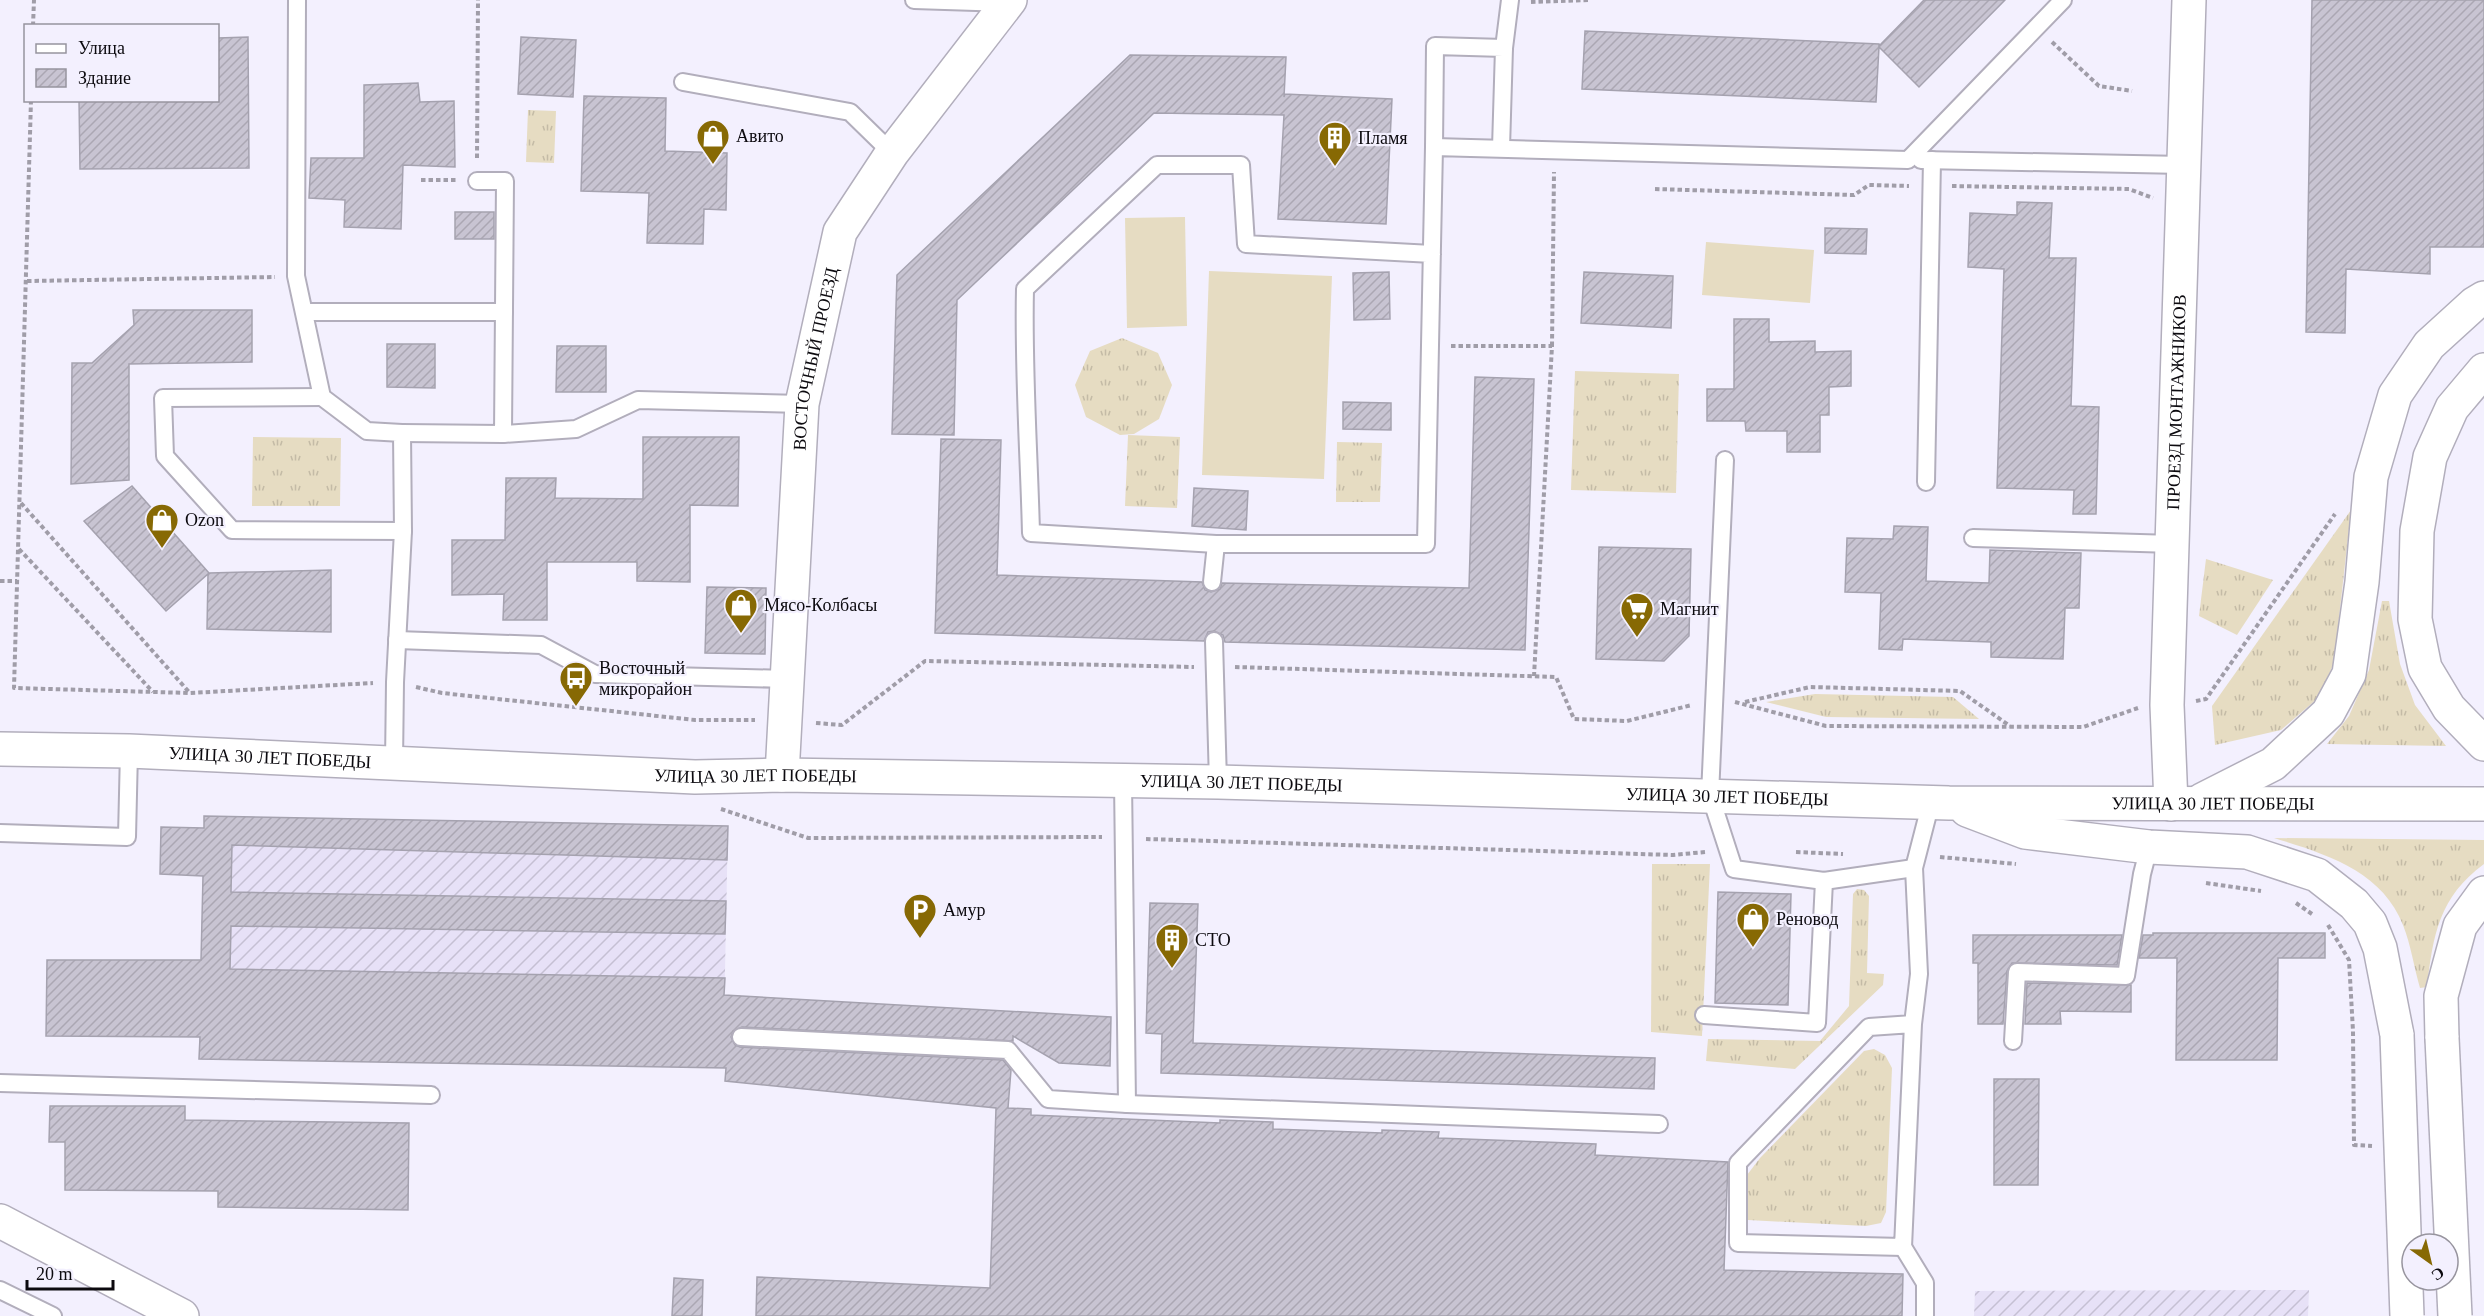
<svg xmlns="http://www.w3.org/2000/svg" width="2484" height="1316" font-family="Georgia,serif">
<defs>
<pattern id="industrial-furrows" width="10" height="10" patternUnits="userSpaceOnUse" patternTransform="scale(1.5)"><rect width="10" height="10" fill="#e7e1f7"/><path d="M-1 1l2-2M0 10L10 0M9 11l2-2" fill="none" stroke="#c5c0d3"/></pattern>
<pattern id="grass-tufts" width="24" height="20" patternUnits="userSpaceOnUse" patternTransform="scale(1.5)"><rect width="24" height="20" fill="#e6dcc2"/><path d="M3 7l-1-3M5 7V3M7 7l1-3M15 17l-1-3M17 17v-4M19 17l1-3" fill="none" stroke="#c4bba6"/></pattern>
<pattern id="building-hatch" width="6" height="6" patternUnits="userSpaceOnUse" patternTransform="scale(1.5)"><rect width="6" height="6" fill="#c8c4d2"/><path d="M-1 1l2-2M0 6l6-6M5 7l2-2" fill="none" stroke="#aba7b3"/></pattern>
</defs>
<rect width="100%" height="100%" fill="#f3f0fe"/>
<g fill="url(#industrial-furrows)">
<polygon points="204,816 728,826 723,1068 199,1059"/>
<polygon points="2309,1290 2308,1316 1974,1316 1975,1291"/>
</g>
<g fill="url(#grass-tufts)">
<polygon points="528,110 556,111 554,163 526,162"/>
<polygon points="1122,338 1158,353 1172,385 1159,419 1134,434 1120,435 1086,417 1075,385 1090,351"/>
<polygon points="1575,371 1679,374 1676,493 1571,490"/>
<polygon points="1128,435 1180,437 1177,508 1125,506"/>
<polygon points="253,437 341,438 340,506 252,506"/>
<polygon points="1337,442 1382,443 1380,502 1336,502"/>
<polygon points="2351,510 2334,663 2318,698 2281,730 2215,745 2212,706"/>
<polygon points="2206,559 2273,580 2237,635 2199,616"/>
<polygon points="2382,601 2389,601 2400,664 2415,705 2446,746 2327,744 2349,716 2369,670"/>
<polygon points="1815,694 1953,697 1979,719 1826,717 1766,702"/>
<path d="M2274 838 2484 840V864C2439 897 2433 935 2427 987L2420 988C2414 968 2411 945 2403 925 2382 871 2326 854 2274 838Z"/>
<polygon points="1652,864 1710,864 1702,1036 1651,1032"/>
<polygon points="1857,889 1864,890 1869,896 1867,973 1884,974 1883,985 1795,1069 1706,1061 1708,1039 1820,1041 1849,1006 1853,894"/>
<polygon points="1874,1049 1885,1055 1892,1068 1886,1212 1881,1223 1866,1226 1748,1220 1747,1175 1760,1158 1864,1051"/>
</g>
<g fill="#e6dcc2">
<polygon points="1185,217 1187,326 1127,328 1125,218"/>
<polygon points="1706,242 1814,250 1810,303 1702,295"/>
<polygon points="1209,271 1332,276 1324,479 1202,475"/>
</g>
<g fill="url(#building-hatch)" stroke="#a5a2af" stroke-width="1.5">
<polygon points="1924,0 2005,0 1919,87 1879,47 1876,102 1582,89 1585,31 1879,44 1879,46"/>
<polygon points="2312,0 2484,0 2484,247 2430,247 2430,274 2346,269 2345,333 2306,332"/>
<polygon points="248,37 249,168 80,169 79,100 218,100 218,38"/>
<polygon points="521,37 576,40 573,97 518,94"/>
<polygon points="1130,55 1286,57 1284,97 1285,94 1392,99 1386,224 1278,219 1284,115 1154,113 957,300 954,435 892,434 897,275"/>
<polygon points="418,83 420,102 454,101 455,167 403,165 401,229 344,227 345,200 309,198 311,158 364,158 364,85"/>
<polygon points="584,96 666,98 665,151 727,153 726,210 704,209 703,244 647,243 649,193 581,191"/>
<polygon points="2017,202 2052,203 2049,258 2076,258 2071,406 2099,407 2096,514 2073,514 2074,490 1997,488 2004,269 1968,267 1970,213 2017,215"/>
<rect x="455" y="212" width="39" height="27"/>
<polygon points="1825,228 1867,229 1866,254 1825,253"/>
<polygon points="1389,272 1390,319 1354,320 1353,273"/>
<polygon points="1584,272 1673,276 1671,328 1581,323"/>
<polygon points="133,310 252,310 252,362 129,364 129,480 71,484 72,363 92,363 134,325"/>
<polygon points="1734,319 1769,319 1769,342 1815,341 1815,352 1851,351 1851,386 1829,387 1829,415 1820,415 1820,452 1787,452 1787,431 1746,431 1745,421 1707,421 1707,389 1734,389"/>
<polygon points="387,344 435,344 435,388 387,387"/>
<polygon points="557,346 606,346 606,392 556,392"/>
<polygon points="1475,377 1534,379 1525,650 1225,642 1223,635 1214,631 1208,632 1204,641 935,633 941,439 1001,440 997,575 1202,582 1205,590 1211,592 1220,589 1222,583 1469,588"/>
<polygon points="1343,402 1391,403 1391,430 1343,429"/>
<polygon points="643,437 739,437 738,506 690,505 690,582 637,581 637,562 547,562 547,620 503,620 504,594 452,595 452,540 505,540 506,478 556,478 555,498 643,499"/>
<polygon points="132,486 209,573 331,570 331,632 207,629 208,574 166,611 84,521"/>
<polygon points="1194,488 1248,491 1246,530 1192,526"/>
<polygon points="1894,526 1928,527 1926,581 1989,583 1990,550 2081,553 2079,608 2065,608 2063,659 1991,657 1991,642 1903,639 1902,650 1879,649 1881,593 1845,592 1847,538 1893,539"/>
<polygon points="1599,547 1691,549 1689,636 1664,661 1596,659"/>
<polygon points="707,587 766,588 765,654 705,653"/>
<polygon points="204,816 728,826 727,860 232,845 231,892 726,901 725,934 231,926 230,969 725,978 724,995 1111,1017 1110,1066 1059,1063 1013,1036 1013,1041 742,1027 733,1031 731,1037 735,1045 740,1047 1003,1060 1011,1070 1008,1108 1031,1109 1031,1115 1220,1123 1220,1120 1273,1122 1273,1129 1382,1133 1382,1130 1439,1132 1438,1138 1596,1144 1595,1155 1728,1162 1724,1270 1903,1274 1902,1316 756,1316 757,1277 990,1288 996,1108 725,1081 726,1068 199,1059 200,1037 46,1036 47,960 201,960 203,876 160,874 161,827 204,828"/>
<polygon points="1718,892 1791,894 1788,1005 1715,1003"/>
<polygon points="1150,903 1198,904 1193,1043 1655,1058 1654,1089 1161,1073 1162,1034 1146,1033"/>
<polygon points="2153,933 2325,933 2325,958 2278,958 2277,1060 2176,1060 2177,958 2139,958 2143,935 2153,935"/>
<polygon points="1973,935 2122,935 2117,965 2012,963 2007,971 2003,1024 1978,1024 1978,963 1973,963"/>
<polygon points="2027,983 2131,985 2131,1012 2060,1011 2061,1024 2025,1024"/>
<polygon points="1994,1079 2039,1079 2038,1185 1994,1185"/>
<polygon points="50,1106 185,1106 185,1120 409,1123 408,1210 218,1207 218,1191 65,1190 65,1142 49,1142"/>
<polygon points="674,1278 703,1280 702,1316 672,1316"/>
</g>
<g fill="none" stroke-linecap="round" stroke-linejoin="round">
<defs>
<g id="service">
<polyline points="297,0 296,276 322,397 367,431 402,433 403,531 395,682 394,763"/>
<polyline points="914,0 1007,3"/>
<polyline points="1504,48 1510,0"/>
<polyline points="683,82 850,112 892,153"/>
<polyline points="1434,147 1435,46 1504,48 1501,148"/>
<polyline points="1921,160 2184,165"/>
<path d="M1432 254 1246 244 1241 165H1157L1025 289C1023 370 1029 452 1031 533L1216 544H1426L1434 147 1908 160 2063 0"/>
<polyline points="305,312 504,312"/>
<polyline points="322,397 163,398 165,456 232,530 403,531"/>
<polyline points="402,433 503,434 505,181 477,181"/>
<polyline points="503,434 576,429 638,400 802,404"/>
<polyline points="1725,460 1710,795 1734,869 1824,881 1914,868"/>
<polyline points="1926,482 1932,160"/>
<polyline points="1973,538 2173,544"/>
<polyline points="1212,582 1216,544"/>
<polyline points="397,640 541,645 595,674 786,679"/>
<polyline points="1214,641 1218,782"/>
<polyline points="0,833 127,837 129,751"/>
<polyline points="1704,1015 1817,1023 1824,881"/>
<polyline points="1913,1024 1869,1027 1738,1163 1738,1243 1903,1247 1913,1024 1919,974 1914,868 1931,802"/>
<polyline points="741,1037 1008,1050 1048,1099 1127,1104 1123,781"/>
<polyline points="2013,1041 2017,972 2126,976 2142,874 2149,847"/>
<polyline points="0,1083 431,1095"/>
<polyline points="1127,1104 1659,1124"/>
<polyline points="1903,1247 1925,1283 1925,1316"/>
<polyline points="0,1290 53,1316"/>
</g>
<g id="minor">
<path id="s1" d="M782 775 802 404 840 232 892 153 1010 0"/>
<path id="s2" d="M2171 804 2167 705 2189 0"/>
<polyline points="0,1221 182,1316"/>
</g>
<g id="tertiary">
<polyline points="2484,370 2452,408 2430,457 2417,531 2415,619 2425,668 2449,708 2484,744"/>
<path id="s3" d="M0 749 129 751 695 777 782 775 1218 782 1949 803 2484 804"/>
<polyline points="2202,800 2273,764 2328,713 2349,674 2362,582 2371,477 2395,395 2429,345 2474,304 2484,298"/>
<polyline points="1967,810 2025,832 2149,847 2247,852 2317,875 2354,904 2370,923 2380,948 2397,1035"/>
<polyline points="2442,1038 2441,996 2460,926 2484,893"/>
</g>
</defs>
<use href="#service" stroke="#b2aebc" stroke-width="20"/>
<use href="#minor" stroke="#b2aebc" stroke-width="36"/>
<use href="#tertiary" stroke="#b2aebc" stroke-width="36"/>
<g stroke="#a09da8" stroke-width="4" stroke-dasharray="4.5 3" stroke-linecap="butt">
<polyline points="1531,2 1590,0"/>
<polyline points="33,26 34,0"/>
<polyline points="2052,42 2099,86 2132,91"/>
<polyline points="31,100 14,688 190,693 373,683"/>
<polyline points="477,158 478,0"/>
<polyline points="421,180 456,180"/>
<polyline points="1952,186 2129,189 2153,198"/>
<polyline points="1655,189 1854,195 1869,185 1909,186"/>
<polyline points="27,281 275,277"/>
<polyline points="1451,346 1552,346 1534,676"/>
<polyline points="1552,346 1554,172"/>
<polyline points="21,503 189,692"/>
<polyline points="19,549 153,692"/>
<polyline points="0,581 17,581"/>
<polyline points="1235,667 1556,677 1574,719 1627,721 1692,705"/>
<polyline points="416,687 442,693 695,720 755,720"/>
<polyline points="2196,701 2206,699 2335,514"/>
<polyline points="1735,702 1826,726 2083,727 2138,708"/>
<polyline points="1745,702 1810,687 1960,691 2010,726"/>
<polyline points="816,723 842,725 925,661 1194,667"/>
<polyline points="721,809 808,838 1102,837"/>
<polyline points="1146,839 1673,855 1705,852"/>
<polyline points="1796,852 1843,854"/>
<polyline points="1940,857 2016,864"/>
<polyline points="2206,883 2261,891"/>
<polyline points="2296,903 2312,914"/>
<polyline points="2328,925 2349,960 2353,1031 2354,1145 2372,1146"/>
</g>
<use href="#service" stroke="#fff" stroke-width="16"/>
<use href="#minor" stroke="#fff" stroke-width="33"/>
<use href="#tertiary" stroke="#fff" stroke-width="33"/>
<defs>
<g id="tertiary-bridge">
<polyline points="2397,1035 2407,1316"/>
<polyline points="2442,1038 2455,1316"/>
</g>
</defs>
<use href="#tertiary-bridge" stroke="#b2aebc" stroke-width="36" stroke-linecap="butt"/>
<use href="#tertiary-bridge" stroke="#fff" stroke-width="33"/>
</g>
<defs>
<symbol id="shop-pin" viewBox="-11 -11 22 30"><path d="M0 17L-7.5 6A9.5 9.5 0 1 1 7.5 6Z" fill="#876904" stroke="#f3f0fe"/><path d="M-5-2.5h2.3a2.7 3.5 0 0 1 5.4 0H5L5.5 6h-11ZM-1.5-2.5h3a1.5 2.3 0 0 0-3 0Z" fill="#fff"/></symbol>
<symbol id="building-pin" viewBox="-11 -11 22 30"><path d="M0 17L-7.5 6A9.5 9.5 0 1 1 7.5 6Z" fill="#876904" stroke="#f3f0fe"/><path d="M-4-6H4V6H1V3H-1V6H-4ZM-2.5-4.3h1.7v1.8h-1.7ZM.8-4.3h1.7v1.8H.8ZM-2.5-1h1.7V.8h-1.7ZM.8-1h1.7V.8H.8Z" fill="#fff"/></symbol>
<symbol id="supermarket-pin" viewBox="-11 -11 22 30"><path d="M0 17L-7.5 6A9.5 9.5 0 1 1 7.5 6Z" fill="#876904" stroke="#f3f0fe"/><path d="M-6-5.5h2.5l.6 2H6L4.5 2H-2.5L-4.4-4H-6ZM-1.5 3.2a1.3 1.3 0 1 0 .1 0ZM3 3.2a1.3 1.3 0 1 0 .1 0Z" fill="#fff"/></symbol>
<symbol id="bus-pin" viewBox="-11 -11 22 30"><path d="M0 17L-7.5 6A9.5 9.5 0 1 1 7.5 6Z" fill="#876904" stroke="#f3f0fe"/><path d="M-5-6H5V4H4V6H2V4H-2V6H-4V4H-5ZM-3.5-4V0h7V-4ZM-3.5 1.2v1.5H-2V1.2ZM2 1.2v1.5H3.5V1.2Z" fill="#fff"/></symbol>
<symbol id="parking-pin" viewBox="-11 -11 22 30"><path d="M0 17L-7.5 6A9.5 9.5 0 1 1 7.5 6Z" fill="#876904" stroke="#f3f0fe"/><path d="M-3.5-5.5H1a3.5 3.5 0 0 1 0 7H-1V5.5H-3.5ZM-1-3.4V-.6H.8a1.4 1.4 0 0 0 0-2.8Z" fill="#fff"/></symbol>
</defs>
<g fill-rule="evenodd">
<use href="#shop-pin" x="694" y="117" width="38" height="52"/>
<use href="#building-pin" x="1316" y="119" width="38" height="52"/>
<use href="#shop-pin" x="143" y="501" width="38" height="52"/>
<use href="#shop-pin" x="722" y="586" width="38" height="52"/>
<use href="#supermarket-pin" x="1618" y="590" width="38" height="52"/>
<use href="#bus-pin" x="557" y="659" width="38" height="52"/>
<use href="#parking-pin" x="901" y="891" width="38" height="52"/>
<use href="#shop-pin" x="1734" y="900" width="38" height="52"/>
<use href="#building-pin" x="1153" y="921" width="38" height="52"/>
</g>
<g text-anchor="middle" stroke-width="4.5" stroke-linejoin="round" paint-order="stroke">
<g font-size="18" fill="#0c0a0f" stroke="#f3f0fe" text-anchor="start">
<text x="736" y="142">Авито</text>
<text x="1358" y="144">Пламя</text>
<text x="185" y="526">Ozon</text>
<text x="764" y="611">Мясо-Колбасы</text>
<text x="1660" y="615">Магнит</text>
<text x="599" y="674">Восточный<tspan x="599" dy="21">микрорайон</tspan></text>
<text x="943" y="916">Амур</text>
<text x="1776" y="925">Реновод</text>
<text x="1195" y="946">СТО</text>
</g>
<g font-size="18" fill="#0c0a0f" stroke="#f3f0fe">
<text dy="6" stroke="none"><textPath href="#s1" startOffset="418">ВОСТОЧНЫЙ ПРОЕЗД</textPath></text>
<text dy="6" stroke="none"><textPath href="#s2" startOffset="402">ПРОЕЗД МОНТАЖНИКОВ</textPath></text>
<text dy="6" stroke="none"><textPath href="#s3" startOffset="270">УЛИЦА 30 ЛЕТ ПОБЕДЫ</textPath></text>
<text dy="6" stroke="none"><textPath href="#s3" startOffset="756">УЛИЦА 30 ЛЕТ ПОБЕДЫ</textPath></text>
<text dy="6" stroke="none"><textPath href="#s3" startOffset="1242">УЛИЦА 30 ЛЕТ ПОБЕДЫ</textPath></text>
<text dy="6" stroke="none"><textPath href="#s3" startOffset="1728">УЛИЦА 30 ЛЕТ ПОБЕДЫ</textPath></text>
<text dy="6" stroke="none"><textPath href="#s3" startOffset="2214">УЛИЦА 30 ЛЕТ ПОБЕДЫ</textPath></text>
</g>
</g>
<rect x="24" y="24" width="195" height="78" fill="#f3f0fe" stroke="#97949e" stroke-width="1.5"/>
<rect x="36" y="44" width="30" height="9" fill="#ffffff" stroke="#97949e" stroke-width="1.5"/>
<text x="78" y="54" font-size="18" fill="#0c0a0f">Улица</text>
<rect x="36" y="69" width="30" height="18" fill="url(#building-hatch)" stroke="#97949e" stroke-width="1.5"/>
<text x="78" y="84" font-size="18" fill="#0c0a0f">Здание</text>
<g transform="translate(2430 1262) rotate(146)"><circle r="28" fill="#f3f0fe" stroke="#97949e" stroke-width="1.5"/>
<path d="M0-4.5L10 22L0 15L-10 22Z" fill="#876904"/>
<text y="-9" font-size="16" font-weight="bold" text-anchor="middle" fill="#0c0a0f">С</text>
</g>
<path d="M27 1280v9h86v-9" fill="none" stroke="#0c0a0f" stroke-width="3"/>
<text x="36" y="1280" font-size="18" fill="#0c0a0f" stroke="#f3f0fe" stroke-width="4.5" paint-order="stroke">20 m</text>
</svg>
